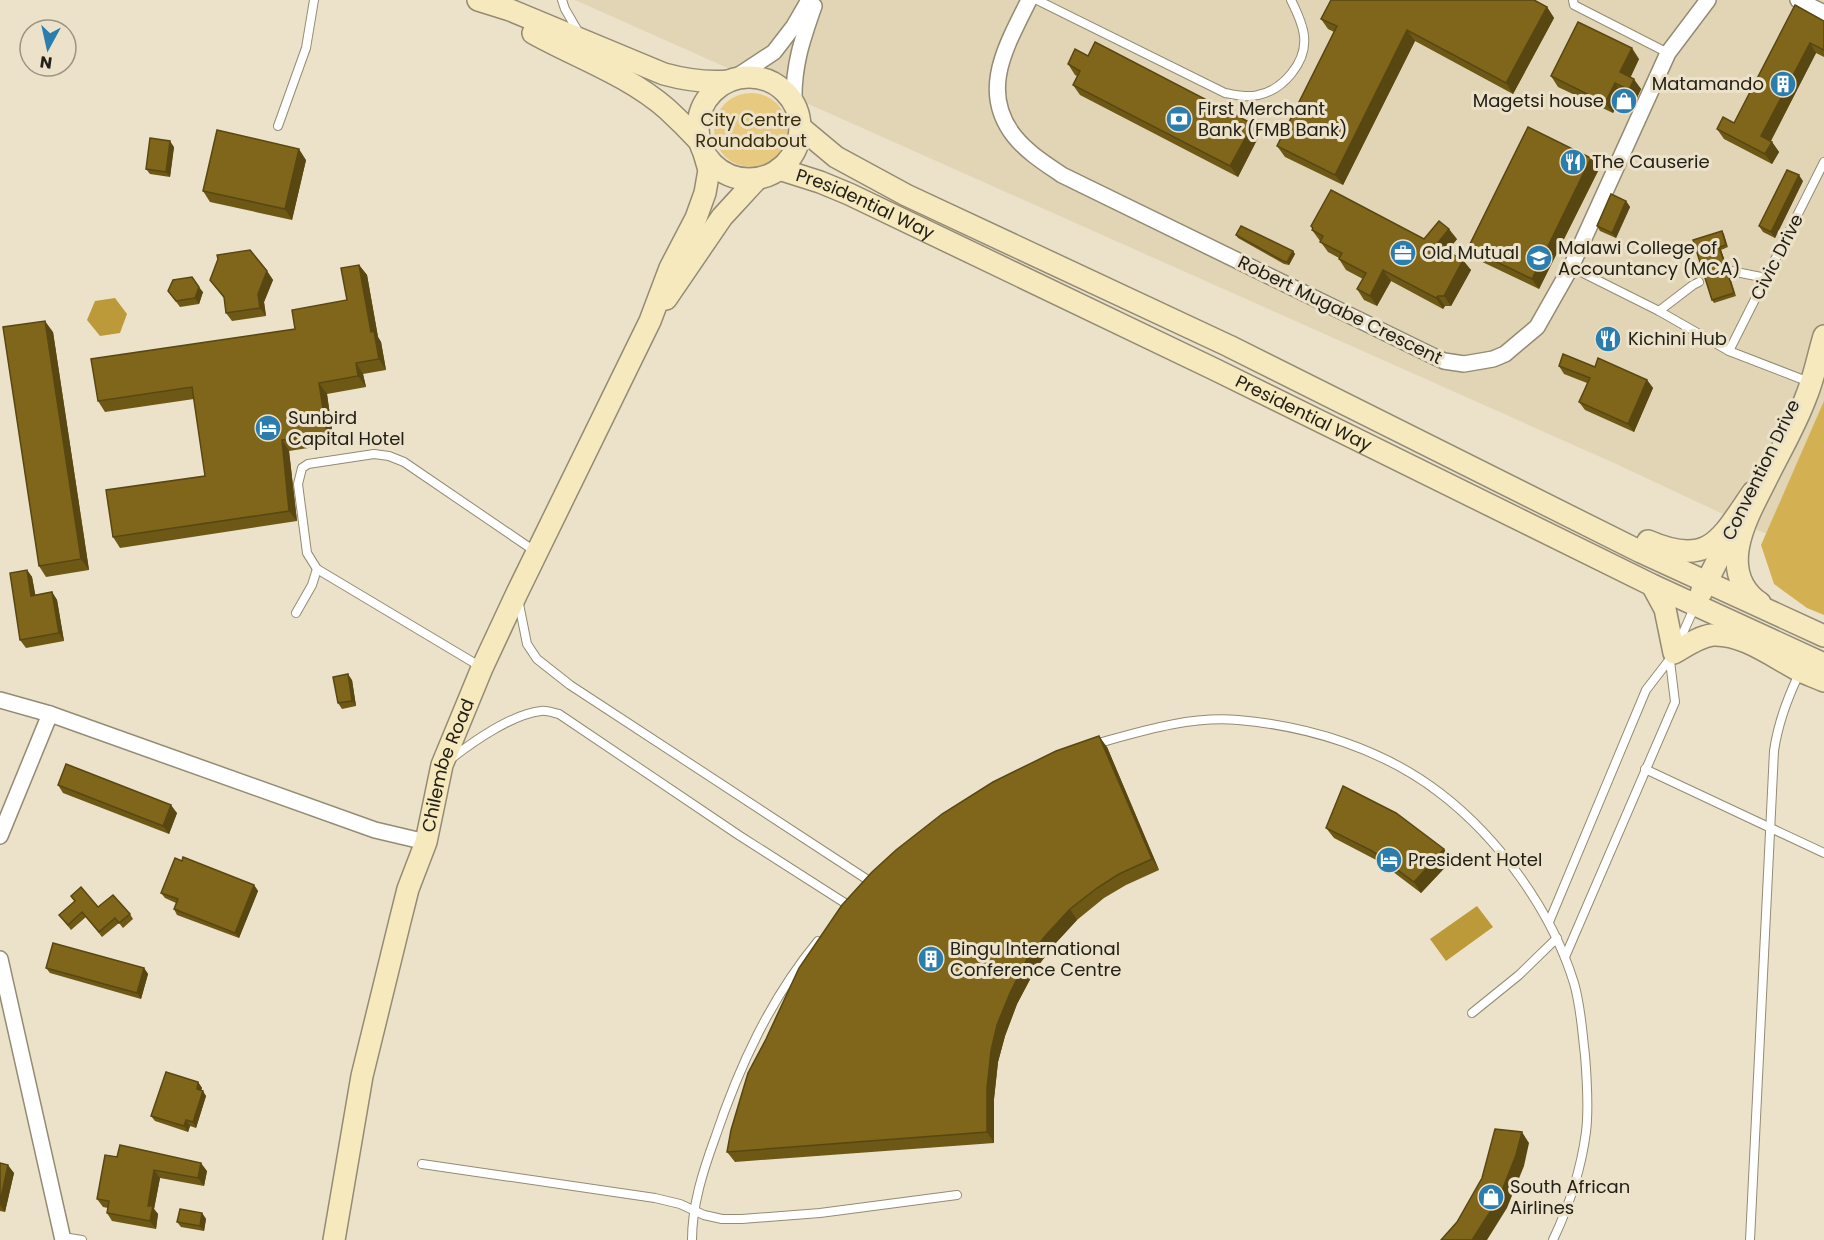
<svg xmlns="http://www.w3.org/2000/svg" width="1824" height="1240" font-family="Poppins,sans-serif">
<rect width="100%" height="100%" fill="#ece2c9"/>
<polygon fill="#e1d5b5" points="575,0 1824,0 1824,555 1757,530 1614,463"/>
<circle fill="#e7ca7f" cx="751" cy="130" r="37"/>
<polygon fill="#d3b152" points="1824,401 1824,615 1807,608 1774,584 1761,545"/>
<g fill="#bc9a39">
<polygon points="115,298 127,314 120,333 100,336 87,320 95,301"/>
<polygon points="1477,906 1493,927 1446,961 1430,939"/>
</g>
<g fill="none" stroke-linecap="round" stroke-linejoin="round">
<defs>
<g id="lane">
<polyline points="562,0 565,9 579,33"/>
<path d="M1037 0 1225 93C1236 95 1247 98 1258 95 1283 90 1307 62 1304 36 1303 25 1296 10 1291 0"/>
<polyline points="1573,0 1574,5 1668,53"/>
<polyline points="278,126 306,48 314,0"/>
<polyline points="1571,267 1659,311 1729,351 1804,380"/>
<polyline points="1731,271 1766,278"/>
<polyline points="1659,311 1693,285 1699,282"/>
<polyline points="1729,351 1824,162"/>
<polyline points="519,604 527,644 537,659 570,685 871,882"/>
<polyline points="296,613 312,585 317,569"/>
<polyline points="1678,644 1695,606"/>
<polyline points="481,667 317,569 307,553 298,484 302,468 308,464 374,454 389,456 404,462 536,552"/>
<path d="M1095 744C1142 731 1189 716 1238 720 1309 726 1383 749 1440 793 1500 839 1552 912 1574 983 1581 1007 1582 1031 1585 1055 1587 1080 1589 1108 1586 1132 1581 1170 1569 1206 1553 1240"/>
<path d="M452 758C474 741 513 714 541 711 546 710 554 713 559 714L740 836 848 905"/>
<polyline points="1645,769 1824,853"/>
<polyline points="1549,922 1646,690 1673,655"/>
<polyline points="1565,957 1675,702 1670,661"/>
<polyline points="1472,1013 1519,975 1557,938"/>
<polyline points="422,1164 655,1198 680,1204 704,1215 722,1219 742,1219 820,1213 957,1195"/>
<polyline points="63,1237 82,1240"/>
<path d="M692 1240C692 1205 703 1171 715 1138 739 1067 770 999 818 941"/>
<path d="M1750 1240 1774 751C1778 723 1787 699 1799 674"/>
</g>
<g id="street">
<path d="M1029 0C1007 45 978 91 1015 137 1028 153 1046 164 1062 175L1433 356 1444 361 1464 364 1493 359 1505 354 1537 327 1571 267 1668 53 1708 0"/>
<polyline points="1798,0 1824,13"/>
<polyline points="730,81 774,52 794,26 809,0"/>
<path d="M794 103C793 66 802 40 814 6"/>
<polyline points="0,700 50,714 375,830 426,842"/>
<polyline points="0,836 50,714"/>
<polyline points="0,959 63,1240"/>
</g>
<g id="secondary">
<path d="M478 0 510 10 664 74C686 80 706 83 729 81"/>
<path d="M533 33C578 58 628 75 667 109 678 119 689 130 700 142"/>
<circle cx="749" cy="128" r="51"/>
<polyline points="800,127 836,157 906,195 1229,346 1641,552 1824,636"/>
<path id="s1" d="M779 169 820 182 849 194 1216 370 1652 585 1824 664"/>
<polyline points="666,299 722,217 757,179"/>
<path d="M1648 541C1710 568 1721 538 1753 492"/>
<path d="M1652 585 1665 609 1674 653C1686 646 1698 637 1712 635 1742 633 1773 657 1798 670 1806 674 1815 677 1824 681"/>
<polyline points="1701,593 1733,530"/>
<path d="M1760 603C1716 573 1746 519 1764 484 1778 455 1795 427 1806 397 1814 378 1818 356 1824 336"/>
<path id="s2" d="M334 1240 362 1076 399 925 408 889 426 842 442 765 482 668 517 593 650 321 670 268 696 218 705 193 709 170 704 153"/>
</g>
</defs>
<use href="#lane" stroke="#938b74" stroke-width="10"/>
<use href="#street" stroke="#938b74" stroke-width="18"/>
<use href="#secondary" stroke="#938b74" stroke-width="24"/>
<use href="#lane" stroke="#fff" stroke-width="8"/>
<use href="#street" stroke="#fff" stroke-width="15"/>
<use href="#secondary" stroke="#f7e9be" stroke-width="21"/>
</g>
<g fill="#6d5816">
<polygon points="1547,7 1554,18 1513,94 1415,41 1343,185 1285,157 1277,146 1334,32 1328,29 1321,19"/>
<polygon points="1824,21 1824,57 1816,53 1771,141 1772,142 1779,152 1772,164 1724,139 1717,129 1734,123"/>
<polygon points="1088,56 1253,124 1260,134 1238,177 1080,95 1073,85 1077,76 1075,75 1068,64"/>
<polygon points="1639,59 1630,77 1641,89 1636,100 1622,94 1613,113 1558,87 1551,76"/>
<polygon points="174,147 170,177 150,174 146,169"/>
<polygon points="1591,158 1599,169 1539,289 1476,259 1468,248"/>
<polygon points="306,160 292,220 210,202 203,191"/>
<polygon points="1803,181 1775,238 1763,232 1759,226"/>
<polygon points="1626,201 1630,207 1616,238 1600,231 1597,226"/>
<polygon points="1311,226 1424,239 1457,239 1447,251 1471,270 1451,306 1445,306 1443,309 1391,281 1377,306 1364,300 1357,289 1363,279 1346,270 1339,259 1339,258 1328,252 1312,230 1313,228"/>
<polygon points="1722,231 1724,234 1728,247 1721,250 1727,267 1725,272 1730,277 1736,296 1714,303 1712,300 1693,240"/>
<polygon points="1236,235 1293,251 1295,254 1289,265 1284,264 1238,238"/>
<polygon points="359,265 367,275 378,337 381,342 386,370 363,374 366,387 327,394 334,444 289,451 297,521 120,548 113,537 205,476 194,399 105,412 98,401 295,329 347,300"/>
<polygon points="267,271 273,280 264,302 266,316 232,321 226,313 224,298 210,280"/>
<polygon points="168,291 203,292 199,304 180,307"/>
<polygon points="53,332 89,570 46,577 39,566"/>
<polygon points="1559,366 1595,367 1647,380 1653,388 1634,432 1585,410 1579,402 1587,383 1564,374"/>
<polygon points="27,570 32,577 35,595 52,592 57,600 64,641 26,648 20,640"/>
<polygon points="352,680 356,706 342,709 338,703"/>
<polygon points="1107,747 1159,870 1126,885 1104,898 1077,920 1053,946 1035,970 1017,1004 1005,1036 998,1062 994,1099 994,1143 735,1162 727,1152"/>
<polygon points="58,785 177,813 169,834 63,793"/>
<polygon points="1326,828 1452,860 1421,893 1380,862 1334,838"/>
<polygon points="254,885 258,891 239,938 177,915 174,909 176,903 165,898 161,893"/>
<polygon points="71,896 98,907 130,914 133,919 123,928 119,923 102,937 86,917 71,930 59,915 75,901"/>
<polygon points="46,968 144,968 148,974 141,999 50,973"/>
<polygon points="198,1082 202,1088 201,1090 206,1096 196,1128 190,1126 188,1132 155,1121 151,1116"/>
<polygon points="105,1155 207,1171 204,1186 160,1178 154,1209 158,1214 156,1229 112,1221 107,1213 108,1208 103,1207 97,1199"/>
<polygon points="0,1163 14,1173 5,1212 0,1211"/>
<polygon points="202,1213 206,1219 204,1231 181,1227 177,1222"/>
</g>
<g fill="#594712">
<polygon points="1547,7 1554,18 1513,94 1506,83"/>
<polygon points="1407,30 1415,41 1343,185 1335,175"/>
<polygon points="1810,43 1816,53 1768,146 1761,136"/>
<polygon points="1632,48 1639,59 1628,83 1620,72"/>
<polygon points="1634,79 1641,89 1636,100 1629,90"/>
<polygon points="1615,83 1622,94 1613,113 1605,103"/>
<polygon points="1253,124 1260,134 1238,177 1230,166"/>
<polygon points="170,141 174,147 170,177 166,172"/>
<polygon points="1772,142 1779,152 1772,164 1765,154"/>
<polygon points="299,149 306,160 292,220 285,209"/>
<polygon points="1591,158 1599,169 1539,289 1532,279"/>
<polygon points="1799,175 1803,181 1775,238 1771,232"/>
<polygon points="1626,201 1630,207 1616,238 1612,233"/>
<polygon points="1449,229 1457,239 1444,256 1436,245"/>
<polygon points="1719,247 1721,250 1727,267 1725,272 1723,270"/>
<polygon points="1293,251 1295,254 1289,265 1287,262"/>
<polygon points="1463,260 1471,270 1451,306 1444,296"/>
<polygon points="359,265 367,275 378,337 381,342 386,370 379,359 371,332"/>
<polygon points="1383,270 1391,281 1377,306 1370,296"/>
<polygon points="267,271 273,280 264,302 266,316 260,308 258,294"/>
<polygon points="199,287 203,292 199,304 195,298"/>
<polygon points="1438,296 1445,306 1443,309 1436,298"/>
<polygon points="45,321 53,332 89,570 81,559"/>
<polygon points="356,363 363,374 366,387 358,376"/>
<polygon points="1647,380 1653,388 1634,432 1628,424"/>
<polygon points="319,383 327,394 334,444 327,434"/>
<polygon points="282,440 289,451 297,521 289,511"/>
<polygon points="27,570 32,577 37,603 31,596"/>
<polygon points="52,592 57,600 64,641 59,633"/>
<polygon points="348,674 352,680 356,706 352,701"/>
<polygon points="1099,736 1107,747 1159,870 1152,859"/>
<polygon points="171,805 177,813 169,834 163,826"/>
<polygon points="1444,849 1452,860 1421,893 1414,882"/>
<polygon points="254,885 258,891 239,938 235,933"/>
<polygon points="1070,909 1077,920 1053,946 1035,970 1017,1004 1005,1036 998,1062 994,1099 994,1143 987,1132 987,1088 991,1051 997,1025 1010,993 1027,959 1046,935"/>
<polygon points="144,968 148,974 141,999 137,993"/>
<polygon points="198,1082 202,1088 200,1094 197,1089"/>
<polygon points="203,1091 206,1096 196,1128 193,1122"/>
<polygon points="186,1120 190,1126 188,1132 184,1126"/>
<polygon points="1522,1132 1529,1143 1524,1166 1507,1208 1487,1240 1472,1240"/>
<polygon points="201,1163 207,1171 204,1186 198,1178"/>
<polygon points="8,1165 14,1173 5,1212 0,1205 0,1202"/>
<polygon points="154,1170 160,1178 154,1209 158,1214 156,1229 150,1221 148,1206"/>
<polygon points="202,1213 206,1219 204,1231 200,1226"/>
</g>
<g fill="#7f661a" stroke="#594712" stroke-width="1.5">
<polygon points="1331,0 1534,0 1547,7 1506,83 1407,30 1335,175 1277,146 1337,26 1321,19"/>
<polygon points="1795,5 1824,21 1824,50 1810,43 1761,136 1772,142 1765,154 1717,129 1723,117 1734,123"/>
<polygon points="1578,22 1632,48 1620,72 1634,79 1629,90 1615,83 1605,103 1551,76"/>
<polygon points="1095,42 1253,124 1230,166 1073,85 1080,71 1068,64 1075,49 1088,56"/>
<polygon points="1528,127 1591,158 1532,279 1468,248"/>
<polygon points="217,130 299,149 285,209 203,191"/>
<polygon points="150,138 170,141 166,172 146,169"/>
<polygon points="1787,170 1799,175 1771,232 1759,226"/>
<polygon points="1331,190 1424,239 1439,221 1449,229 1436,245 1463,260 1444,296 1438,296 1436,298 1383,270 1370,296 1357,289 1366,273 1339,259 1342,253 1320,242 1323,236 1312,230 1313,228 1311,226"/>
<polygon points="1611,194 1626,201 1612,233 1597,226"/>
<polygon points="1241,226 1293,251 1287,262 1283,261 1236,235"/>
<polygon points="1722,231 1726,245 1719,247 1725,264 1723,270 1728,274 1734,293 1712,300 1693,240"/>
<polygon points="250,250 267,271 258,294 260,308 226,313 224,297 210,280 218,259 217,255"/>
<polygon points="359,265 371,332 374,331 379,359 356,363 358,376 319,383 327,434 282,440 289,511 113,537 106,490 205,476 192,387 98,401 91,359 295,329 292,310 347,300 341,268"/>
<polygon points="192,277 199,287 195,298 176,301 168,291 173,280"/>
<polygon points="45,321 81,559 39,566 3,327"/>
<polygon points="1563,354 1595,367 1598,358 1647,380 1628,424 1579,402 1590,378 1559,366"/>
<polygon points="27,570 31,596 52,592 59,633 20,640 10,573"/>
<polygon points="348,674 352,701 338,703 333,677"/>
<polygon points="1099,736 1152,859 1119,874 1097,888 1070,909 1046,935 1027,959 1010,993 997,1025 991,1051 987,1088 987,1132 727,1152 731,1130 748,1073 766,1039 799,968 842,905 872,872 896,850 942,814 993,782 1056,751"/>
<polygon points="66,764 171,805 163,826 58,785"/>
<polygon points="1343,786 1396,813 1444,849 1414,882 1372,851 1326,828"/>
<polygon points="183,857 254,885 235,933 174,909 178,899 161,893 175,858 182,861"/>
<polygon points="81,887 98,907 113,895 130,914 119,923 115,918 99,932 82,912 68,925 59,915 75,901 71,896"/>
<polygon points="53,943 144,968 137,993 46,968"/>
<polygon points="166,1072 198,1082 197,1089 203,1091 193,1122 186,1120 184,1126 151,1116"/>
<polygon points="1495,1129 1522,1132 1516,1155 1499,1198 1472,1240 1441,1240 1457,1222 1482,1178"/>
<polygon points="120,1145 201,1163 198,1178 154,1170 148,1206 153,1206 150,1221 107,1213 109,1201 97,1199 105,1155 117,1157"/>
<polygon points="0,1163 8,1165 0,1202"/>
<polygon points="180,1209 202,1213 200,1226 177,1222"/>
</g>
<defs>
<symbol id="building-disc" viewBox="-11 -11 22 22"><circle r="9.5" fill="#2b7dae" stroke="#ece2c9"/><path d="M-4-6H4V6H1V3H-1V6H-4ZM-2.5-4.3h1.7v1.8h-1.7ZM.8-4.3h1.7v1.8H.8ZM-2.5-1h1.7V.8h-1.7ZM.8-1h1.7V.8H.8Z" fill="#fff"/></symbol>
<symbol id="shop-disc" viewBox="-11 -11 22 22"><circle r="9.5" fill="#2b7dae" stroke="#ece2c9"/><path d="M-5-2.5h2.3a2.7 3.5 0 0 1 5.4 0H5L5.5 6h-11ZM-1.5-2.5h3a1.5 2.3 0 0 0-3 0Z" fill="#fff"/></symbol>
<symbol id="bank-disc" viewBox="-11 -11 22 22"><circle r="9.5" fill="#2b7dae" stroke="#ece2c9"/><path d="M-6-4H6V4H-6ZM0-2.3a2.3 2.3 0 1 0 0 4.6a2.3 2.3 0 1 0 0-4.6Z" fill="#fff"/></symbol>
<symbol id="restaurant-disc" viewBox="-11 -11 22 22"><circle r="9.5" fill="#2b7dae" stroke="#ece2c9"/><path d="M-5-6h1v4h1v-4h1v4h1v-4h1v5L-1.5 .5V6h-2V.5L-5-1ZM5-6V6H3V1.5H1.5Q1.5-4 5-6Z" fill="#fff"/></symbol>
<symbol id="office-disc" viewBox="-11 -11 22 22"><circle r="9.5" fill="#2b7dae" stroke="#ece2c9"/><path d="M-6-3h4V-5.5h4V-3h4V5H-6ZM-1-4.5V-3h2v-1.5ZM-6 0V1H6V0Z" fill="#fff"/></symbol>
<symbol id="university-disc" viewBox="-11 -11 22 22"><circle r="9.5" fill="#2b7dae" stroke="#ece2c9"/><path d="M0-5L7-2L0 1L-7-2ZM-4 1L0 2.5L4 1V4Q0 6-4 4Z" fill="#fff"/></symbol>
<symbol id="hotel-disc" viewBox="-11 -11 22 22"><circle r="9.5" fill="#2b7dae" stroke="#ece2c9"/><path d="M-6-4.5h1.5V1H6V5H4.5V3h-9V5H-6ZM-4 0a1.8 1.8 0 1 1 3.6 0ZM.5 0V-2.5h3Q6-2.5 6 0Z" fill="#fff"/></symbol>
</defs>
<g fill-rule="evenodd">
<use href="#building-disc" x="1768" y="69" width="30" height="30"/>
<use href="#shop-disc" x="1609" y="86" width="30" height="30"/>
<use href="#bank-disc" x="1164" y="104" width="30" height="30"/>
<use href="#restaurant-disc" x="1558" y="147" width="30" height="30"/>
<use href="#office-disc" x="1388" y="238" width="30" height="30"/>
<use href="#university-disc" x="1524" y="243" width="30" height="30"/>
<use href="#restaurant-disc" x="1593" y="324" width="30" height="30"/>
<use href="#hotel-disc" x="253" y="413" width="30" height="30"/>
<use href="#hotel-disc" x="1374" y="845" width="30" height="30"/>
<use href="#building-disc" x="916" y="944" width="30" height="30"/>
<use href="#shop-disc" x="1476" y="1182" width="30" height="30"/>
</g>
<g text-anchor="middle" stroke-width="6" stroke-linejoin="round" paint-order="stroke">
<g font-size="18" fill="#232017" stroke="#ece2c9" text-anchor="start">
<text x="1764" y="90" text-anchor="end">Matamando</text>
<text x="1604" y="107" text-anchor="end">Magetsi house</text>
<text x="1198" y="115">First Merchant<tspan x="1198" dy="21">Bank (FMB Bank)</tspan></text>
<text x="1592" y="168">The Causerie</text>
<text x="1558" y="254">Malawi College of<tspan x="1558" dy="21">Accountancy (MCA)</tspan></text>
<text x="1422" y="259">Old Mutual</text>
<text x="1628" y="345">Kichini Hub</text>
<text x="288" y="424">Sunbird<tspan x="288" dy="21">Capital Hotel</tspan></text>
<text x="1408" y="866">President Hotel</text>
<text x="950" y="955">Bingu International<tspan x="950" dy="21">Conference Centre</tspan></text>
<text x="1510" y="1193">South African<tspan x="1510" dy="21">Airlines</tspan></text>
</g>
<g font-size="18" fill="#3b2d02" stroke="#ece2c9">
<text x="751" y="126">City Centre<tspan x="751" dy="21">Roundabout</tspan></text>
</g>
<g font-size="18" fill="#232017" stroke="#ece2c9">
<text dy="6" stroke="none"><textPath href="#s1" startOffset="93">Presidential Way</textPath></text>
<text transform="translate(1777 257) rotate(-63)" y="6">Civic Drive</text>
<text transform="translate(1340 310) rotate(26)" y="6">Robert Mugabe Crescent</text>
<text dy="6" stroke="none"><textPath href="#s1" startOffset="579">Presidential Way</textPath></text>
<text transform="translate(1761 470) rotate(-64)" y="6">Convention Drive</text>
<text dy="6" stroke="none"><textPath href="#s2" startOffset="489">Chilembe Road</textPath></text>
</g>
</g>
<g transform="translate(48 48) rotate(188)"><circle r="28" fill="#ece2c9" stroke="#9c9482" stroke-width="1.5"/>
<path d="M0-4.5L10 22L0 15L-10 22Z" fill="#2b7dae"/>
<text y="-9" font-size="16" font-weight="bold" text-anchor="middle" fill="#232017">N</text>
</g>
</svg>
